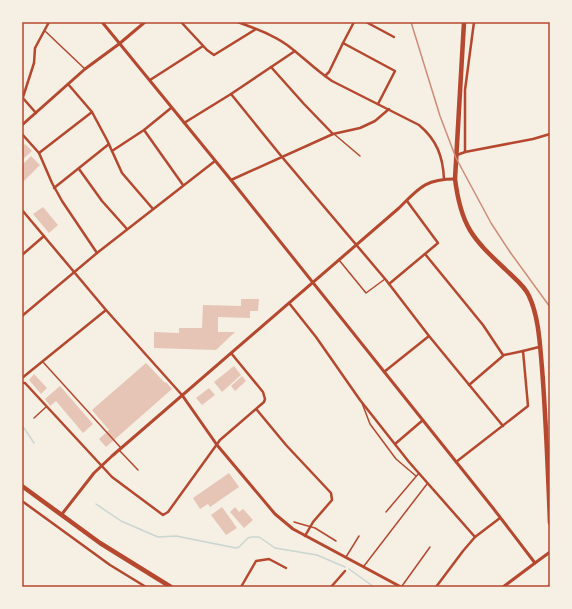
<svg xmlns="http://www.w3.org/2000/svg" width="572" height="609" font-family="Rubik,sans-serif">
<rect width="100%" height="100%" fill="#f6efe4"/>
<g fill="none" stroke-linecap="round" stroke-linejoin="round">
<g stroke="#c9d6d2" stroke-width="1.5">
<polyline points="22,425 34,443"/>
<polyline points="96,504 121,521 158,537 176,536 236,548 239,547 248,538 252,537 259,537 275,548 317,555 345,567"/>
<polyline points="349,569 374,587"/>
</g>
</g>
<g fill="#e6c5b7">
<polygon points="25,144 32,151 22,160 22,147"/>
<polygon points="31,156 40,165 22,183 22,165"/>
<polygon points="43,207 58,225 49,233 33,214"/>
<polygon points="241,299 259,299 258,311 250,311 250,318 218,317 218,332 235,332 216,350 154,348 154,332 179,333 179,328 202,328 203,305 241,306"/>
<polygon points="146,363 165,383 166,382 172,389 106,447 99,439 109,430 92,410"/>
<polygon points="234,366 241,375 222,392 214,382"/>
<polygon points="34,374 47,388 41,394 29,380"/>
<polygon points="242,376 246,381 235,391 231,386"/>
<polygon points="60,386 93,424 83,433 56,401 50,406 45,399"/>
<polygon points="209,388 215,395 202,405 196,398"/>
<polygon points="229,473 239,487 210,507 208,504 200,509 193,498"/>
<polygon points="222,507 237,528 226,535 211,515"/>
<polygon points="235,507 239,512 243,509 253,520 244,528 230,512"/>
</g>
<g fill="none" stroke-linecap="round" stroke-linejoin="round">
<g stroke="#b5482f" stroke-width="1.5">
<polyline points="45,31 85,69"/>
<polyline points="334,134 360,156"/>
<polyline points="339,260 366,293 385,279"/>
<polyline points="43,362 121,448"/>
<polyline points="362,403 370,424 396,459 416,476"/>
<polyline points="34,418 46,407"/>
<polyline points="119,450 138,470"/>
<polyline points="386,512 419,473"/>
<polyline points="294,522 315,528 336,541"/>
<polyline points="346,557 359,536"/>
<polyline points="364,566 427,484"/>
<polyline points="402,586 430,547"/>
</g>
<g stroke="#b5482f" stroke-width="2.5">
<polyline points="181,22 207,50 214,55 256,29"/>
<path d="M238 22C256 29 277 36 291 48 305 59 317 71 332 81L419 125C437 140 443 157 444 179"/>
<polyline points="366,22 394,37"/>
<polyline points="343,43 354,22"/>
<polyline points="271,67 304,104 333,134"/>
<polyline points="325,76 329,72 343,43 395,71 378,104"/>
<polyline points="150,80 203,46"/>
<polyline points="68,84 92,112 107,140 122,173 153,209"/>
<polyline points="231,94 282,157 386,280 429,336 503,426"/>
<polyline points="22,97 36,113"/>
<polyline points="23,97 34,63 35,48 49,22"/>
<polyline points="184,123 231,94 295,51"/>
<polyline points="144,130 183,185"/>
<polyline points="22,134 39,153 52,183 62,201 97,253"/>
<polyline points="112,151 144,130 171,108"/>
<polyline points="465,152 465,90 474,22"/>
<polyline points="39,153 92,112"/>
<polyline points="457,155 465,152 533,139 550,134"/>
<polyline points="79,169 102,201 127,229"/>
<polyline points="231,180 333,134 360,128 375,121 389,109"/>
<polyline points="54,188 109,144"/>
<polyline points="22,210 106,310 182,395"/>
<polyline points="425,254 483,325 503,355"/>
<polyline points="22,255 44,236"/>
<polyline points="389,284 438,243 407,201"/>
<polyline points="289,303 316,337 360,400 409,462 475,537"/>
<polyline points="22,316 97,253 215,161"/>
<polyline points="523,351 539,347"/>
<polyline points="384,372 429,336"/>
<polyline points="22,378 106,310"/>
<polyline points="22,383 25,383 112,477 163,515 168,512 220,440 264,402 265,399 263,392 231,353"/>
<polyline points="257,410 286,445 331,493 332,500 313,522 305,536"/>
<polyline points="395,444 423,420"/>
<polyline points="456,462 528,406 523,351 504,355 469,385"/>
<polyline points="22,501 110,565 146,587"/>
<polyline points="241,587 256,561 269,559 286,568"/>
<polyline points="331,587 345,571"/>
<polyline points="436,587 463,551 475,537 500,518"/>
</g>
<g stroke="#b5482f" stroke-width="3">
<polyline points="102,22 231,180 493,508 535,563 550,552"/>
<polyline points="22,125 85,69 119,44 145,22"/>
<polyline points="182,395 217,445 275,514 293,529 401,587"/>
<path d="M62 514 94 473 112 456 399 208C419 188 425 179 455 179"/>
<polyline points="503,587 535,563"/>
</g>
<g stroke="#b5482f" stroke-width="4.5">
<path d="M464 22 455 179C461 226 472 238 505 269 513 277 525 286 529 296 539 317 540 346 542 368 546 419 548 471 550 523"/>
<polyline points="22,486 100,543 171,587"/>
<polyline points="550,587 550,586"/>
</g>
<polyline stroke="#cf8b77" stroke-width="1.5" points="411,22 440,116 456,158 491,223 510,252 550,307"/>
</g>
<rect width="572" height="609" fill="none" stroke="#f6efe4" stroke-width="46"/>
<rect x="23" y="23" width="526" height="563" fill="none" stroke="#b5482f" stroke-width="1.5"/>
</svg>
